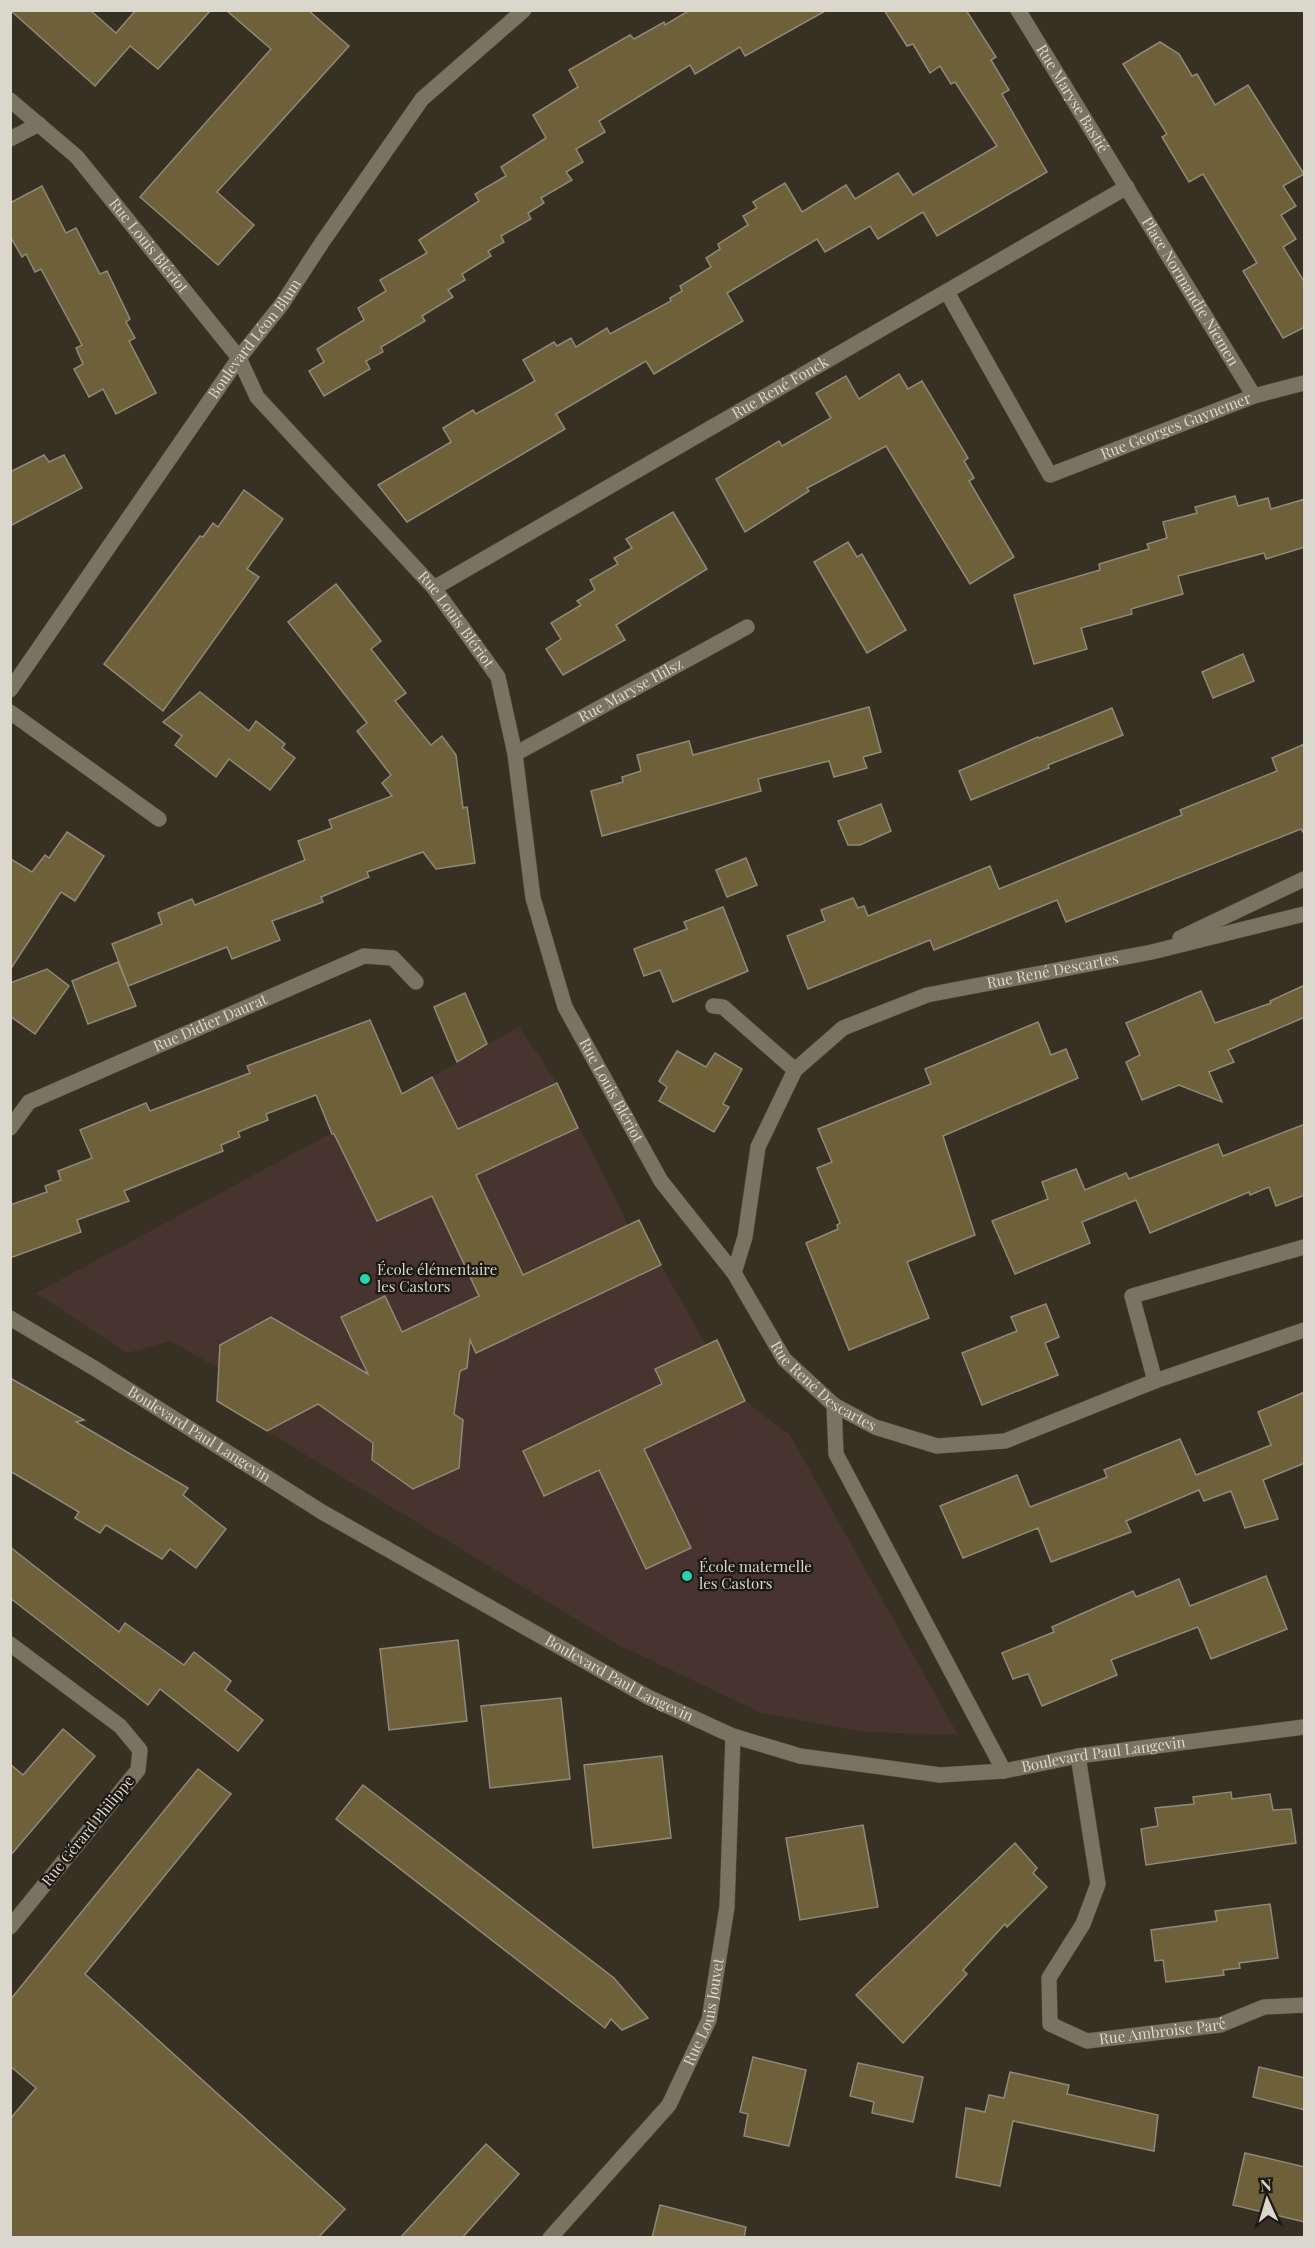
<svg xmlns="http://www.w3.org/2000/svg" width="1315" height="2248" font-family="'Playfair Display',serif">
<rect width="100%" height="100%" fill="#373123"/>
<polygon fill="#47342e" points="519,1027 557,1083 628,1225 639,1220 661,1265 706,1345 717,1340 745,1401 790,1435 958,1735 865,1732 761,1713 619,1645 217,1401 218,1368 170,1341 127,1353 36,1293 383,1105"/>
<g fill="#6e6039" stroke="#8f8978" stroke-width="1.5">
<polygon points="10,10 90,10 116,33 136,10 211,10 158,69 130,46 95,86"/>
<polygon points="226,10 308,10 349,46 217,192 254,225 218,265 140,197 271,49"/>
<polygon points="690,10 827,10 745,56 740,47 695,74 690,65 599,121 605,132 576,149 583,162 566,172 572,180 541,198 544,203 528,213 531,219 501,236 504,242 488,251 491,256 462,274 465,280 448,290 453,297 422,316 425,321 381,347 383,352 366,361 370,369 324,396 309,371 324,362 317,349 364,320 358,308 386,291 380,280 427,253 419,240 479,201 475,194 506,176 501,167 546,138 533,115 578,87 569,70 630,35 634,39 664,22 665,25"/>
<polygon points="884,10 966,10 996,57 991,60 1009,90 1002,94 1047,172 937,236 923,212 878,239 870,226 825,252 817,239 727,293 743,321 654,374 646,361 556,414 565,429 407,522 378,485 451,442 443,428 473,410 476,414 535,381 523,360 554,342 557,346 571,338 576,347 607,328 610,334 671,301 670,298 682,291 680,286 711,267 706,258 720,249 718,244 748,225 743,216 757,208 753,202 785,183 802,212 846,185 855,199 898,173 913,195 997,146 955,82 951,84 940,66 930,73 913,44 907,46"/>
<polygon points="1160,42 1179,54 1192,76 1197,74 1215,105 1248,85 1304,174 1283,186 1296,206 1281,215 1296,239 1283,247 1305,283 1305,327 1283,338 1243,271 1257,263 1203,174 1189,182 1162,137 1167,134 1123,64"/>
<polygon points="42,186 66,233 76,228 100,274 107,271 130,319 126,322 135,338 129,341 156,393 116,414 103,389 89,397 74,369 83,364 76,348 82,345 41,269 35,272 26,254 22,257 10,236 10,203"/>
<polygon points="899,374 908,389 922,381 968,458 964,461 974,478 969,481 1014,557 970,584 886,446 807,488 809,491 745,532 716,479 779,441 782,446 831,418 816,393 846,376 859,399"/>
<polygon points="44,455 49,462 64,455 82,488 10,526 10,472"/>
<polygon points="244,490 283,519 247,569 259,577 163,711 104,664 200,536 203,537 213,523 218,527"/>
<polygon points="1235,496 1238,506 1268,498 1271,509 1305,499 1305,547 1266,559 1264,553 1178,576 1183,594 1131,609 1132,614 1081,628 1087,649 1034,664 1014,595 1100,570 1099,564 1149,549 1147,544 1167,538 1163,522 1197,513 1195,507"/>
<polygon points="673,512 707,569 616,625 625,640 563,675 546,649 561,639 551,623 581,605 577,601 595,590 590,580 618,564 614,558 632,548 626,539"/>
<polygon points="848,542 857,557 862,554 906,630 867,653 814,562"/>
<polygon points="336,584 381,641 371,649 406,693 395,701 431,745 442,736 456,755 463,808 467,807 475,863 436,869 423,852 367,872 369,877 321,897 323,902 272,921 280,940 232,959 227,947 128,986 112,944 162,924 158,913 192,899 195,905 305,860 298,841 332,828 329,820 392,796 382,783 391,775 357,731 367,723 288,622"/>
<polygon points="1243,654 1254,681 1213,698 1202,672"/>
<polygon points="200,692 249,731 256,721 285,744 282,748 295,758 270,790 229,759 216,777 175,745 182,736 163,722"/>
<polygon points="869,707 881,752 863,757 867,768 834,777 829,761 758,779 761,791 602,836 591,791 623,782 622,777 641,771 637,755 689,741 693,755"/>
<polygon points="1112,708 1123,735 1048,765 1049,768 971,800 959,771 1038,737 1039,738"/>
<polygon points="1305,744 1305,835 1301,829 1066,922 1057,900 934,950 930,940 808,989 787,936 825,921 821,910 853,898 858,908 864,906 868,916 990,866 999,889 1182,815 1180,810 1277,771 1272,758"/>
<polygon points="881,804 891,831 860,845 848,845 838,821"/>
<polygon points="67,832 104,856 75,901 61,892 10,970 11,859 32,872 45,855 49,858"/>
<polygon points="746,858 757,885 727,897 716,870"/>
<polygon points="723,907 748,971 673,1002 660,970 644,976 634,949 687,929 684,922"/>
<polygon points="118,962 136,1006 88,1024 72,981"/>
<polygon points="47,969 69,986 35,1034 10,1016 10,983"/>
<polygon points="1305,985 1305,1017 1228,1050 1234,1062 1209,1072 1222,1102 1179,1085 1142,1100 1126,1062 1140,1055 1126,1023 1201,991 1215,1023 1271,1003 1270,1001"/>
<polygon points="465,993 487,1044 457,1062 434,1007"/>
<polygon points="370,1020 402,1094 432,1077 458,1129 557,1083 578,1128 476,1175 523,1275 639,1220 661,1265 476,1353 470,1340 467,1368 460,1371 454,1414 463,1420 459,1468 413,1489 372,1460 373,1443 318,1404 267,1431 217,1401 220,1345 271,1317 368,1374 341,1317 385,1296 402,1332 479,1296 432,1196 377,1221 334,1134 332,1134 316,1095 266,1114 268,1120 238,1132 240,1137 221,1145 223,1151 124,1191 129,1201 77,1220 81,1232 10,1258 10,1205 47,1192 45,1186 61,1180 58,1171 92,1158 80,1130 146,1103 150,1111 250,1073 247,1066"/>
<polygon points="1038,1022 1051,1055 1066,1049 1078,1078 943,1136 975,1235 907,1262 929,1318 849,1350 806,1243 838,1229 837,1225 840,1223 817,1168 832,1162 818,1129 931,1084 925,1069"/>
<polygon points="677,1051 706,1067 715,1053 742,1069 723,1104 729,1107 714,1132 659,1101 667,1087 659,1081"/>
<polygon points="1305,1124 1305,1195 1276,1206 1269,1187 1250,1195 1249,1192 1150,1233 1136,1200 1082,1222 1090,1243 1015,1274 992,1221 1048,1199 1042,1182 1076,1169 1085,1190 1126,1173 1129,1179 1218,1144 1223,1156"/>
<polygon points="1046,1304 1059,1337 1045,1343 1058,1375 982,1405 962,1353 1017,1331 1011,1317"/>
<polygon points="717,1340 745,1401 644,1449 691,1548 646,1569 599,1470 544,1496 523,1451 662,1384 655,1369"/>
<polygon points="10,1378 84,1420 76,1422 188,1488 183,1495 226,1529 196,1568 170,1549 162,1559 106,1525 100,1533 75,1518 79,1512 10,1471"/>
<polygon points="1305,1392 1305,1463 1263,1480 1278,1519 1245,1528 1231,1491 1204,1501 1199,1490 1126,1521 1131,1532 1051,1562 1038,1528 963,1558 940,1506 1017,1475 1030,1507 1107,1477 1104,1470 1180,1439 1196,1475 1271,1445 1258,1412"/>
<polygon points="10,1547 119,1632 125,1623 184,1665 194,1652 231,1681 225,1690 263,1720 238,1751 160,1689 148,1705 10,1598"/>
<polygon points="1266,1576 1287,1629 1211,1659 1198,1627 1111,1660 1117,1675 1042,1706 1028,1674 1013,1679 1002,1653 1054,1632 1052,1627 1133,1591 1136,1597 1179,1579 1190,1606"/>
<polygon points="458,1640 467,1721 389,1730 380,1649"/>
<polygon points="561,1698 570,1779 490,1788 481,1706"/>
<polygon points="63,1729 95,1756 10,1856 10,1764 23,1775"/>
<polygon points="662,1756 671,1838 593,1848 584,1765"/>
<polygon points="198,1769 231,1794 85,1974 345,2209 318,2238 10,2238 10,2119 36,2088 10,2066 10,2000"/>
<polygon points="363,1785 614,1978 648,2018 622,2030 611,2019 605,2028 336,1819"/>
<polygon points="1231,1792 1232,1799 1270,1794 1273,1810 1291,1809 1296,1843 1146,1865 1141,1829 1158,1826 1155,1808 1194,1804 1193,1797"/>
<polygon points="863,1825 878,1907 800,1920 786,1838"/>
<polygon points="1015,1843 1037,1868 1033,1873 1047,1887 1007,1927 1005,1924 963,1970 967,1974 903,2043 856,1995"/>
<polygon points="1270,1904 1278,1958 1239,1963 1240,1968 1223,1970 1224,1975 1166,1982 1163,1960 1155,1961 1151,1930 1217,1921 1215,1911"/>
<polygon points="753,2057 806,2070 789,2146 744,2136 748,2114 740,2112"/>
<polygon points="858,2063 923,2077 913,2122 872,2113 874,2102 850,2096"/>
<polygon points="1259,2067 1305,2078 1305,2110 1253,2097"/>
<polygon points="1010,2072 1069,2085 1067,2094 1158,2115 1154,2151 1013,2121 1000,2186 956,2177 966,2108 985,2112 989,2095 1004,2098"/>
<polygon points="486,2144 519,2174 462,2238 400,2238"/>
<polygon points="1245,2153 1305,2167 1305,2222 1233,2205"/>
<polygon points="660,2205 746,2227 744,2238 652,2238"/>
</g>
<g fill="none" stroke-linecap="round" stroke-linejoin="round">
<defs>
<g id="minor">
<path id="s1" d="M1018 10 1254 396"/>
<path id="s2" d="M10 100 77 157 239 358 257 397 434 588 498 677 515 754 533 898 565 1007 661 1181 734 1273 784 1359 834 1405 875 1427 937 1446 1005 1441 1155 1381 1132 1296 1304 1247"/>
<polyline points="10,139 39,124"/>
<path id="s3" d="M947 292 1050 475 1254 396 1304 383"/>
<path id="s4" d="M434 588 1127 187"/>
<path id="s5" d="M10 690 239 358 282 304 321 244 422 99 524 10"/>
<polyline points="10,712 159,819"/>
<path id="s6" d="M515 754 747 627"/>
<polyline points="1180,938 1304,879"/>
<polyline points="713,1006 723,1007 795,1070"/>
<path id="s7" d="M10 1128 29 1102 364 956 393 958 416 982"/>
<path id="s8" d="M734 1273 745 1237 758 1147 795 1070 843 1028 927 995 1152 952 1304 914"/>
<path id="s9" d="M10 1318 94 1368 322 1512 648 1697 733 1736 800 1756 940 1775 1004 1771 1078 1756 1304 1727"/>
<polyline points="1155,1381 1304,1330"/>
<polyline points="834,1405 836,1454 1004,1771"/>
<polyline points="10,1644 120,1726 140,1750 138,1770 10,1927"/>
<path id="s10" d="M1078 1756 1098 1884 1083 1924 1049 1978 1050 2024 1087 2041 1220 2025 1264 2007 1304 2005"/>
<path id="s11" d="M550 2238 669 2105 709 2020 727 1907 733 1736"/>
</g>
</defs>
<use href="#minor" stroke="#534e41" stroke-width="16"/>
<use href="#minor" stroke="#797362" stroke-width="15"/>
</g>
<g fill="#23d5af" stroke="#1c1913" stroke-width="2">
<circle cx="365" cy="1279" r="6"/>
<circle cx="687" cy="1576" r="6"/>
</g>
<g text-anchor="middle" stroke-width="4.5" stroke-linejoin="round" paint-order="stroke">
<g font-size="15" fill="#dad7cd" stroke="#1c1913">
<text dy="5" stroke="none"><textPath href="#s1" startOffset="104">Rue Maryse Bastié</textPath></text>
<text dy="5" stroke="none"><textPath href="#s2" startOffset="202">Rue Louis Blériot</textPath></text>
<text dy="5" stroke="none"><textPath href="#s1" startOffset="330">Place Normandie Niemen</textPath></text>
<text dy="5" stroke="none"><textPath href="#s5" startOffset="428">Boulevard Léon Blum</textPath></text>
<text dy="5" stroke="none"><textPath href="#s4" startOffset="400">Rue René Fonck</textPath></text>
<text dy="5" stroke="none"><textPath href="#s3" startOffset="345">Rue Georges Guynemer</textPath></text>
<text dy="5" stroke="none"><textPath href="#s2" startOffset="688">Rue Louis Blériot</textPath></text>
<text dy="5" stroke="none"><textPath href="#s6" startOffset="132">Rue Maryse Hilsz</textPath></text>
<text dy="5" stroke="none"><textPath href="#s8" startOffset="496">Rue René Descartes</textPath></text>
<text dy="5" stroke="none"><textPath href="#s7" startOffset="230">Rue Didier Daurat</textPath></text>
<text dy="5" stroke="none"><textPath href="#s2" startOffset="1192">Rue Louis Blériot</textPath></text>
<text dy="5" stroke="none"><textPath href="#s2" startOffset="1560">Rue René Descartes</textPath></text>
<text dy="5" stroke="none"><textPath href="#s9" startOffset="222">Boulevard Paul Langevin</textPath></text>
<text dy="5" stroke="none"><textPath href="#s9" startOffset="708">Boulevard Paul Langevin</textPath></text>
<text dy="5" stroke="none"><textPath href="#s9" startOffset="1212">Boulevard Paul Langevin</textPath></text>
<text transform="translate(88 1831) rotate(-51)" y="5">Rue Gérard Philippe</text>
<text dy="5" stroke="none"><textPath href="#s11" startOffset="279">Rue Louis Jouvet</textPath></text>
<text dy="5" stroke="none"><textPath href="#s10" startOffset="399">Rue Ambroise Paré</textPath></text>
</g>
<g font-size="15" fill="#dad7cd" stroke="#1c1913" text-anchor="start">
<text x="377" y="1275">École élémentaire<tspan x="377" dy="17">les Castors</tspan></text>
<text x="699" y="1572">École maternelle<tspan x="699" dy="17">les Castors</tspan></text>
</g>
</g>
<rect width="1315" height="2248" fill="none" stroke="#dad7cd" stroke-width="24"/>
<g transform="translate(1267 2200) rotate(356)" stroke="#1c1913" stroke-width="4.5" paint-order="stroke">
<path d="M0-4.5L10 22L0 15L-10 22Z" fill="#dad7cd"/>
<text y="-9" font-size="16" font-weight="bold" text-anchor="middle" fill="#dad7cd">N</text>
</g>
</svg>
